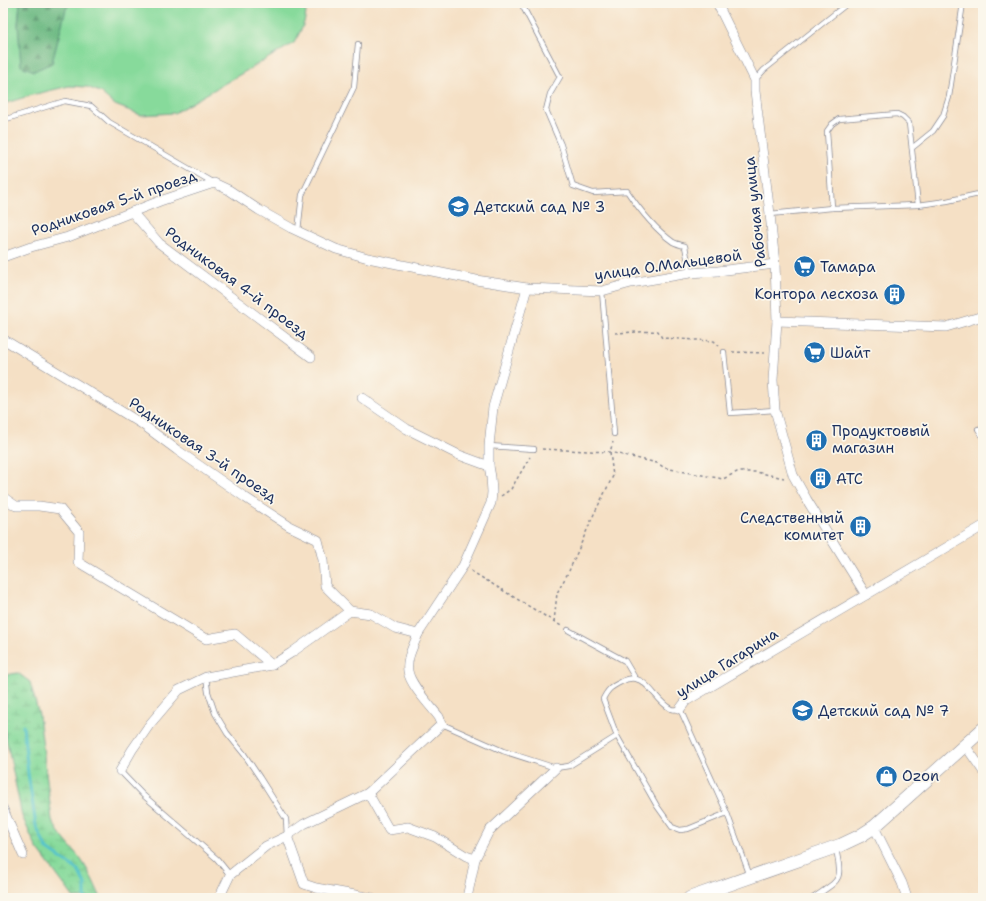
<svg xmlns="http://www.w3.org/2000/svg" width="986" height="901" font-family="'Shantell Sans',sans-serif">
<defs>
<pattern id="forest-firs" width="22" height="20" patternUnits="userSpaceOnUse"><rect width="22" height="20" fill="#6dba83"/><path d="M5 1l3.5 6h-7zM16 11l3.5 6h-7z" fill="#59986e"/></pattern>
<pattern id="wetland-marsh" width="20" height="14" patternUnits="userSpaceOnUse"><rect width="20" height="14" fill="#87da9b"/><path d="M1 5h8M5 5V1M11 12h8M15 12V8" fill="none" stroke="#74bb88"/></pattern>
</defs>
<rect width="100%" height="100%" fill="#fbf7ec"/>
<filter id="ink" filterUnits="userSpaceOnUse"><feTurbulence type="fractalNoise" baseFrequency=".025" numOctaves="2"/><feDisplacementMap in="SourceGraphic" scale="8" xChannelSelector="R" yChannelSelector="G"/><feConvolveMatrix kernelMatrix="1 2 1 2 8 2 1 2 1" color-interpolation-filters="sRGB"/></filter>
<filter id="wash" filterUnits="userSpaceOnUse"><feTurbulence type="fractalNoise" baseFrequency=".012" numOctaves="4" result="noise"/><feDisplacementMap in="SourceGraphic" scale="16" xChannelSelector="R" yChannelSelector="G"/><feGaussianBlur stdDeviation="0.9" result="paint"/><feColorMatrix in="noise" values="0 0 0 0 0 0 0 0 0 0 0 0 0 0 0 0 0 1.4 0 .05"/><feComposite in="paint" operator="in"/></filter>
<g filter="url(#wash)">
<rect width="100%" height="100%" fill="#f5e0c5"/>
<path fill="#87da9b" stroke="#51847c" d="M3 3H20L18 25 66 9 70 3H304C310 16 300 32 294 43L174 113 141 115 115 105 100 92 87 87 69 86 32 95 3 104Z"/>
<polygon fill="url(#forest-firs)" stroke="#447470" points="20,3 70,3 66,9 52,63 34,71 21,66 18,25"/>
<path fill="url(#wetland-marsh)" stroke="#51847c" d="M18 673 30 682 39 715 52 820C59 836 72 847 82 861 90 873 95 885 101 898H74L36 847 22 816 3 723V677L5 675Z"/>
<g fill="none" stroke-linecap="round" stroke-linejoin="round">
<polyline stroke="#56c4ca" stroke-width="3" points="23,726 28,773 36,826 46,848 78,870 85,884 85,898"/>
</g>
</g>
<g filter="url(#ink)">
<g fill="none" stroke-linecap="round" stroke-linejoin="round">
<defs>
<g id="lane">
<path d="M521 3 560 77 550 94 546 110 561 145 573 186 593 193 627 191C639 209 656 230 673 242 677 244 681 245 685 246L690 273"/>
<polyline points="755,80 764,70 848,3"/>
<polyline points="3,120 65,101 91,106 109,122 212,182"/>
<polyline points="912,148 933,131 943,116 949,97 963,3"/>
<polyline points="832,208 827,131 832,124 839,119 897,114 903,117 909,123 918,205"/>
<polyline points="770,214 832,208 918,205 947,201 983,193"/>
<polyline points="298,231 302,195 354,87 358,44"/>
<polyline points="602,291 614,434"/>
<polyline points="724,352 730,413 775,410"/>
<polyline points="978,429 983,437"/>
<polyline points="489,446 534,449"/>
<polyline points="568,630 625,661 635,678"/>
<polyline points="206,677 208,692 215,713 227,733 244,754 260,778 286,819 287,836"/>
<polyline points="442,724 503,751 556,768 569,766 617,736"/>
<polyline points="120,771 143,795 217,859 230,875"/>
<path d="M727 813 688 829 680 830 672 827 657 806 617 736 603 699C608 689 611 687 621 682 645 668 653 700 671 709 673 710 677 709 680 709L727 813 750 876"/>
<path d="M813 898C840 879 843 882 836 849"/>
</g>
<g id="street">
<polyline points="717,3 755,80 755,91 770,214 775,264 777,321 773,380 775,410 793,475 807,500 866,595"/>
<polyline points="132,212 159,243 311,357"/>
<polyline points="3,257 31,247 68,237 160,201 214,183 229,190 259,210 291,228 336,249 368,258 476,280 527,288 602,291 631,283 690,273 718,271 775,264"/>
<polyline points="777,321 946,327 983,316"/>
<polyline points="3,339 142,424 177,450 246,498 289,526 318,540 323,560 325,586 350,611"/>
<polyline points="362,398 407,429 459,455 489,466"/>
<polyline points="3,497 16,506 39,506 60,509 79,532 78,562 206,639 235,634 272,665"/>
<polyline points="680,709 686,701 983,526"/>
<polyline points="965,745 983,771"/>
<polyline points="120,771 132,750 150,724 179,690 206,677 272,665 291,653 350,611 371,614 395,628 418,634 463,566 491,503 492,492 491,477 489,466 489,446 493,407 527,288"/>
<polyline points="368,793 389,830 408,827 435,837 466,856 475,859"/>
<polyline points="3,809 23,855"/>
<polyline points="874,827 902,883 907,898"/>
<polyline points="287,836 304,884 316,888 372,898"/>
<path d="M219 898 230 875 266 846 287 836 304 824 368 793 442 724 439 717C430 705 410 685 408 671 406 658 414 645 418 634"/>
<polyline points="467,898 475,859 489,831 556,768"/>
</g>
<polyline id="secondary" points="690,898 841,845 860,836 874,827 983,729"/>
</defs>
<use href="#lane" stroke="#888892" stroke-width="6"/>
<use href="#street" stroke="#888892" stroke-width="10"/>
<use href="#secondary" stroke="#888892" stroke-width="14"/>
<g stroke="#888892" stroke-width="1.5" stroke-dasharray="3 3" stroke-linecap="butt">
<polyline points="615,333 658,331 662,338 714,341 719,346"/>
<polyline points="732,352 766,353"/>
<polyline points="542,449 610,452 657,463 665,468 723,479 737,472 756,472 784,478"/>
<polyline points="501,496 511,489 530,457"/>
<polyline points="471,571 563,627"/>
<polyline points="554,622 557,593 569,571 594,514 613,476 610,452 613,442"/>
</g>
<use href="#lane" stroke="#fff" stroke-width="4.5"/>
<use href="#street" stroke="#fff" stroke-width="9"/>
<use href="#secondary" stroke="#fff" stroke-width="13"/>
</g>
</g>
<defs>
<symbol id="school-disc" viewBox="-11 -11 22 22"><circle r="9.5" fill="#1f6fb2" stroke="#fbf7ec"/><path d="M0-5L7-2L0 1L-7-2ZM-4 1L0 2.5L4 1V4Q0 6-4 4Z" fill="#fff"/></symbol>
<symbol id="supermarket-disc" viewBox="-11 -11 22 22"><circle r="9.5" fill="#1f6fb2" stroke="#fbf7ec"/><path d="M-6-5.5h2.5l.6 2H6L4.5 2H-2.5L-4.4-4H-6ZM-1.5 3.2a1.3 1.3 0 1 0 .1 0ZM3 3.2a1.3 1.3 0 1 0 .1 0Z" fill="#fff"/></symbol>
<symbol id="building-disc" viewBox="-11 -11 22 22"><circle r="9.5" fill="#1f6fb2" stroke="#fbf7ec"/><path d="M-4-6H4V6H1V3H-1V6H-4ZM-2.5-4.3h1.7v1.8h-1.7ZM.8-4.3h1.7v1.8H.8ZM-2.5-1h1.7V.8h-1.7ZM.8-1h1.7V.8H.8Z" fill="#fff"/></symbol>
<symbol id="shop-disc" viewBox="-11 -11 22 22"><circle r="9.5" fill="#1f6fb2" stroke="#fbf7ec"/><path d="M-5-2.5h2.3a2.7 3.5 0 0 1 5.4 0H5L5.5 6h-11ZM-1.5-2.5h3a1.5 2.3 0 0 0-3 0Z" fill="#fff"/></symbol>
</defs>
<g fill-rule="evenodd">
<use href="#school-disc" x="446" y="194" width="25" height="25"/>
<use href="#supermarket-disc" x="792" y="254" width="25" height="25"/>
<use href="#building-disc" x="882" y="282" width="25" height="25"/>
<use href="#supermarket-disc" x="802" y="340" width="25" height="25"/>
<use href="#building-disc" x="804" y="428" width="25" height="25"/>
<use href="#building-disc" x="808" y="466" width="25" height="25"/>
<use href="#building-disc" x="848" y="514" width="25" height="25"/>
<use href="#school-disc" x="790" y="698" width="25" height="25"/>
<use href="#shop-disc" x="874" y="764" width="25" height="25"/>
</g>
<g text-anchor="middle" stroke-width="3.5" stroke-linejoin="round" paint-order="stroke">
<g font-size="15" fill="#1b2f5e" stroke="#fbf7ec">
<text transform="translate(114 203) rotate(-19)" y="5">Родниковая 5-й проезд</text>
<text transform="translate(755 212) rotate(-96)" y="5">Рабочая улица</text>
<text transform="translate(668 265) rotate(-8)" y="5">улица О.Мальцевой</text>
<text transform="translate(237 283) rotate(37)" y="5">Родниковая 4-й проезд</text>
<text transform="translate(203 450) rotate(34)" y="5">Родниковая 3-й проезд</text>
<text transform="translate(727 663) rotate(-32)" y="5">улица Гагарина</text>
</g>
<g font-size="15" fill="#1b2f5e" stroke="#fbf7ec" text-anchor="start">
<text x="474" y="212">Детский сад № 3</text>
<text x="820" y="272">Тамара</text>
<text x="878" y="299" text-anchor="end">Контора лесхоза</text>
<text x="830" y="358">Шайт</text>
<text x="832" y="436">Продуктовый<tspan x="832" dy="17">магазин</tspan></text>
<text x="836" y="484">АТС</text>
<text x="844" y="523" text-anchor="end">Следственный<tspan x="844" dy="17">комитет</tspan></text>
<text x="818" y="716">Детский сад № 7</text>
<text x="902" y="781">Ozon</text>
</g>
</g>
<rect width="986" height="901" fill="none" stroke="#fbf7ec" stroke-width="16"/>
</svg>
